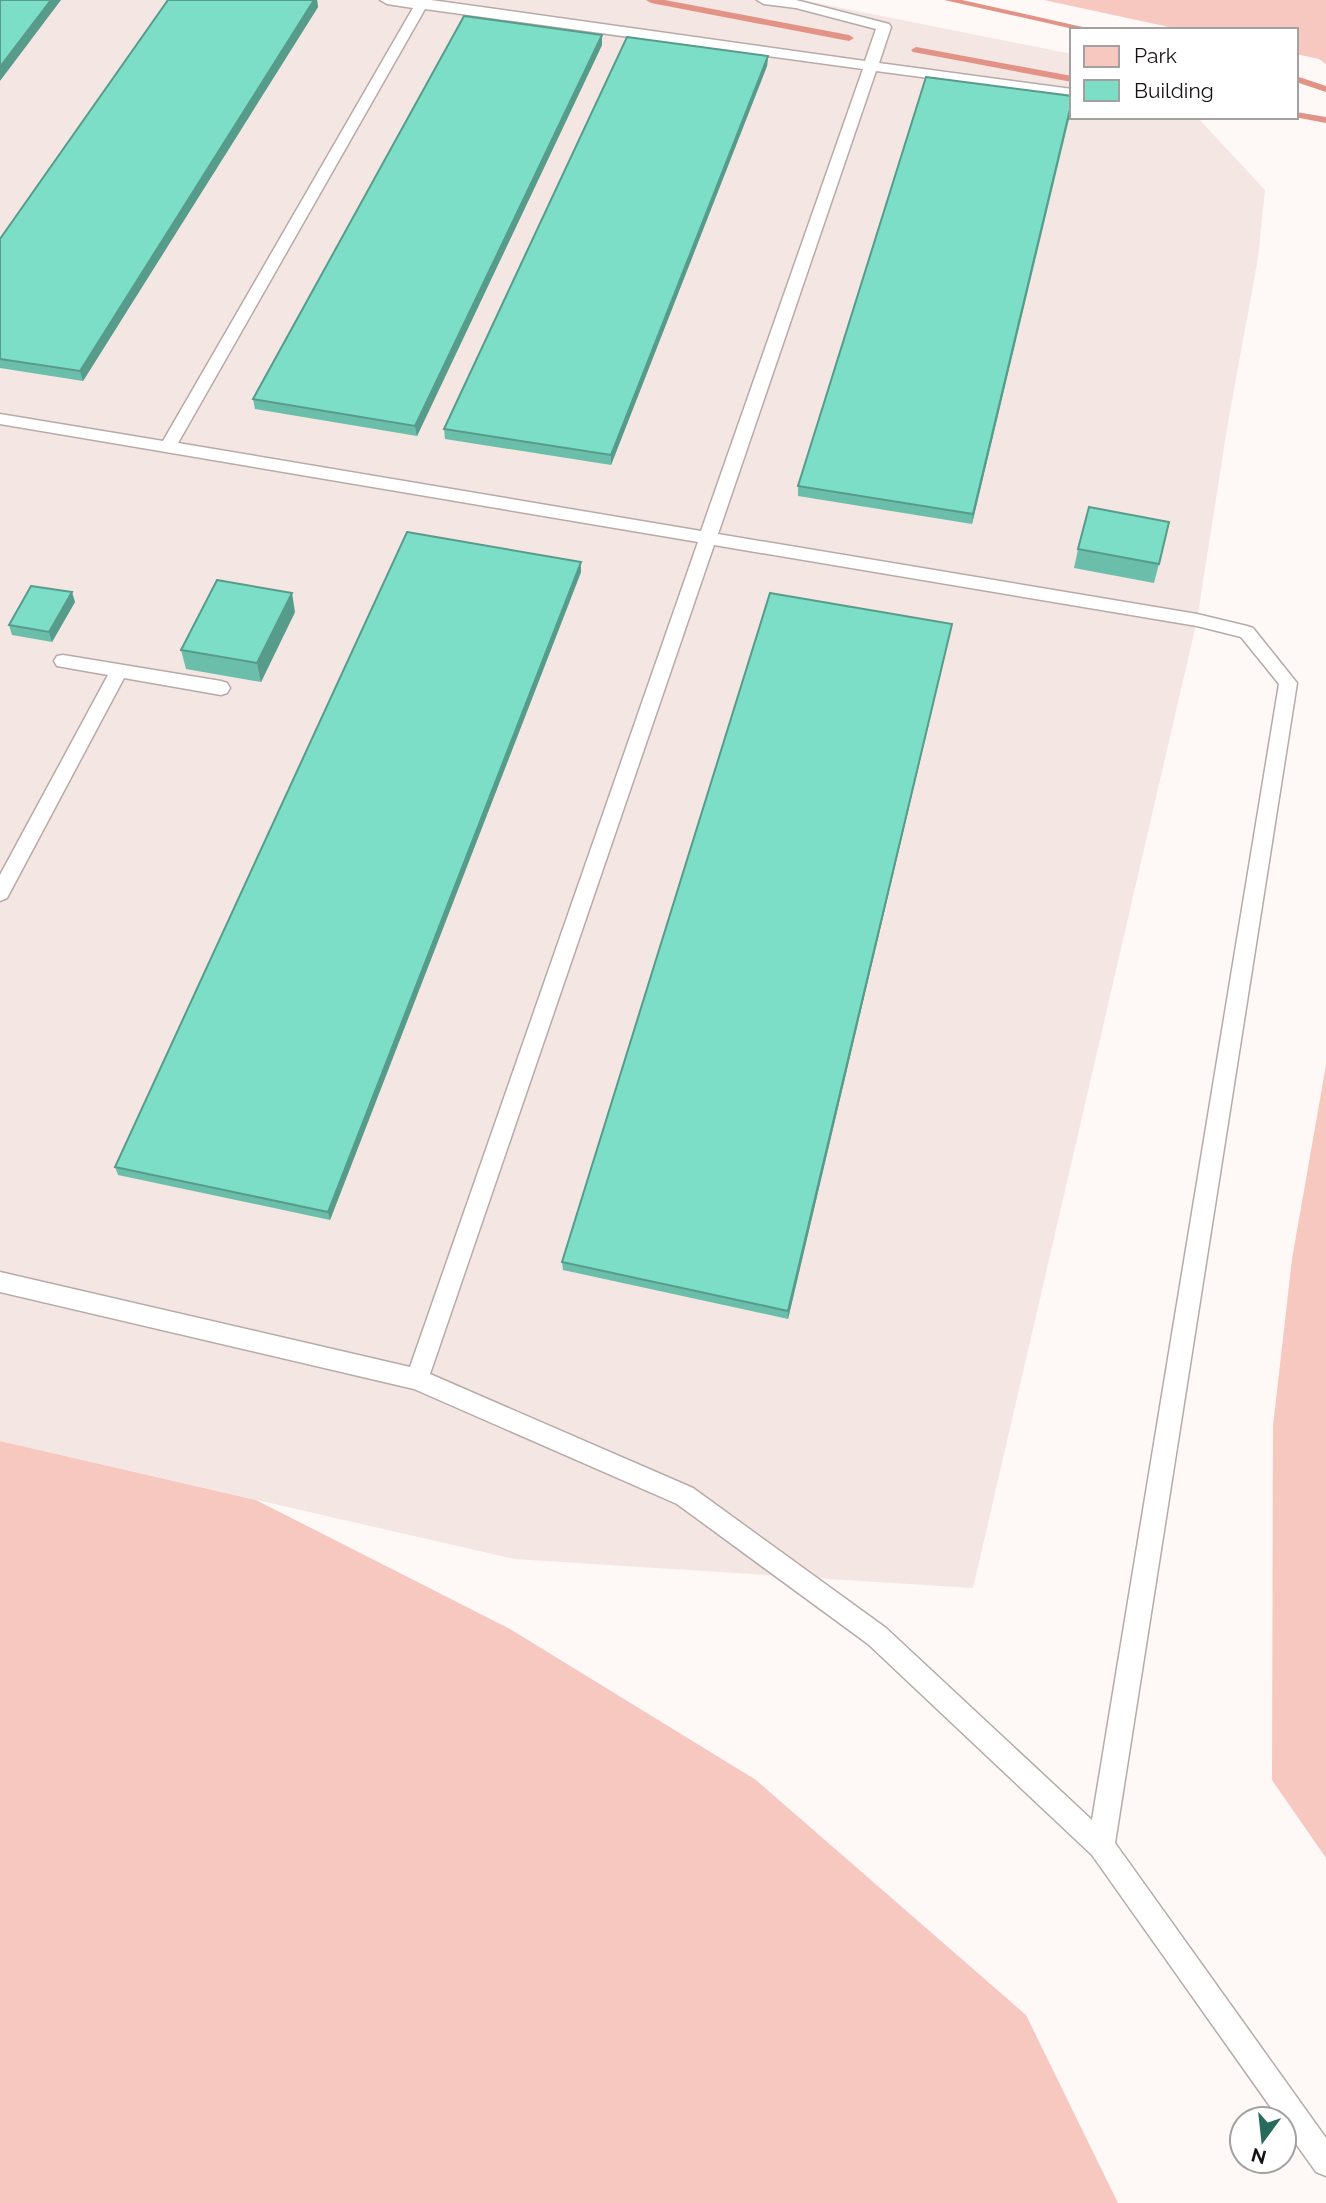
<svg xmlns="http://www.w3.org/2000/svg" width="1326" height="2203" font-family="Raleway,sans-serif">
<rect width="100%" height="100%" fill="#fef8f7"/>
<polygon fill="#f4e6e3" points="0,0 802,0 1072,54 1072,117 1197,117 1265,190 1258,258 1228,422 1197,620 973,1588 514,1559 0,1441"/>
<g fill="#f7c8c0">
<polygon points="1044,0 1326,0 1326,64 1319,59 1296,54 1296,30 1183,30"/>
<polygon points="1326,1065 1326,1858 1272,1780 1273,1426 1292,1259"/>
<polygon points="0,1441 256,1500 510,1629 756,1780 1026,2015 1118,2203 0,2203"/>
</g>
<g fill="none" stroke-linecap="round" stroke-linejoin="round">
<g fill="#e39386" fill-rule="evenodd">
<polygon points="646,0 665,0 849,35 854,38 849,41 651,3"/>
<polygon points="944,0 962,0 1096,30 1078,30"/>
<polygon points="916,47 1072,76 1072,82 913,52 911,50"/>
<polygon points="1296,76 1326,86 1326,92 1296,82"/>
<polygon points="1296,112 1326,117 1326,123 1294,117 1296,117"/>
</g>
<defs>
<g id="lane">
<path d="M380 0H431L865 61 876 29 796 8 764 4 757 0H796L889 24 891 27 879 63 1072 89V97L876 71 718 534 1197 614 1247 626 1253 628 1297 683 1115 1843 1326 2138V2176L1316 2172 1284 2127V2119H1279L1092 1855 868 1644 677 1504 414 1389 0 1292V1272L410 1367 698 542 0 424V414L163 441 413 8 387 4ZM425 9 863 69 701 531 178 443ZM714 545 1197 626 1241 637 1279 684 1092 1820 886 1628 693 1488 430 1374Z"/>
<polygon points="63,655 221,681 227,683 230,688 227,693 221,695 124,678 7,898 0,901 0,875 108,675 57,666 54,661 57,656"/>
</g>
</defs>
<use href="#lane" stroke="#b7aaa8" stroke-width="3"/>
<use href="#lane" fill="#fff" fill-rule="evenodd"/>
</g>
<g fill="#6bbfaa">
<polygon points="168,0 317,0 318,7 83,381 0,368 0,239"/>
<polygon points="602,45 417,436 255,409 253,399"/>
<polygon points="768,56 767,66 611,465 445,439 444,429"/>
<polygon points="1072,107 972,524 798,496 798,486"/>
<polygon points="1078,549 1159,564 1154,583 1074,568"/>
<polygon points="581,572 330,1220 118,1175 115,1167"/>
<polygon points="75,602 52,642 12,635 9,625"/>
<polygon points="295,612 261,682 186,669 181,650"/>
<polygon points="952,624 788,1319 563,1270 562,1262"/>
</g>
<g fill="#579b8b">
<polygon points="51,0 61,0 0,81 0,67"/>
<polygon points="314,0 317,0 318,7 83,381 80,371"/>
<polygon points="602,35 602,45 417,436 415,426"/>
<polygon points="768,56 767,66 611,465 611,455"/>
<polygon points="1072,103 972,524 973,514"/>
<polygon points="581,562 581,572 330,1220 328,1212"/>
<polygon points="72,592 75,602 52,642 49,632"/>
<polygon points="292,593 295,612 261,682 257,663"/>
<polygon points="952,624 950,634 788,1319 788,1311"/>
</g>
<g fill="#7cdec6" stroke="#579b8b" stroke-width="2">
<polygon points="0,0 51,0 0,67"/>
<polygon points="168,0 314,0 80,371 0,359 0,239"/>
<polygon points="464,16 602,35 415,426 253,399"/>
<polygon points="627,37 768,56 611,455 444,429"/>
<polygon points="926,77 1072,96 1072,101 973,514 798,486"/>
<polygon points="1089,507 1169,522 1159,564 1078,549"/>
<polygon points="407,532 581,562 328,1212 115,1167"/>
<polygon points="217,580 292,593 257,663 181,650"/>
<polygon points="31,586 72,592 49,632 9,625"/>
<polygon points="770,593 952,624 788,1311 562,1262"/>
</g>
<rect x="1070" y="28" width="228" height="91" fill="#ffffff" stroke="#a2a0a0" stroke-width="2"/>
<rect x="1084" y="46" width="35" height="21" fill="#f7c8c0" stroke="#a2a0a0" stroke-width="2"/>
<text x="1134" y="63" font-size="21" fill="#161211">Park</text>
<rect x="1084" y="80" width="35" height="21" fill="#7cdec6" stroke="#a2a0a0" stroke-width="2"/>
<text x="1134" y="98" font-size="21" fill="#161211">Building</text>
<g transform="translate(1263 2140) rotate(195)"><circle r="33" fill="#ffffff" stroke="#a2a0a0" stroke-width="2"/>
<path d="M0-5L12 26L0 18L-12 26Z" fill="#276b5c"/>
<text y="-10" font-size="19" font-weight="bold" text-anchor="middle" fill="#161211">N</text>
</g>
</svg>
